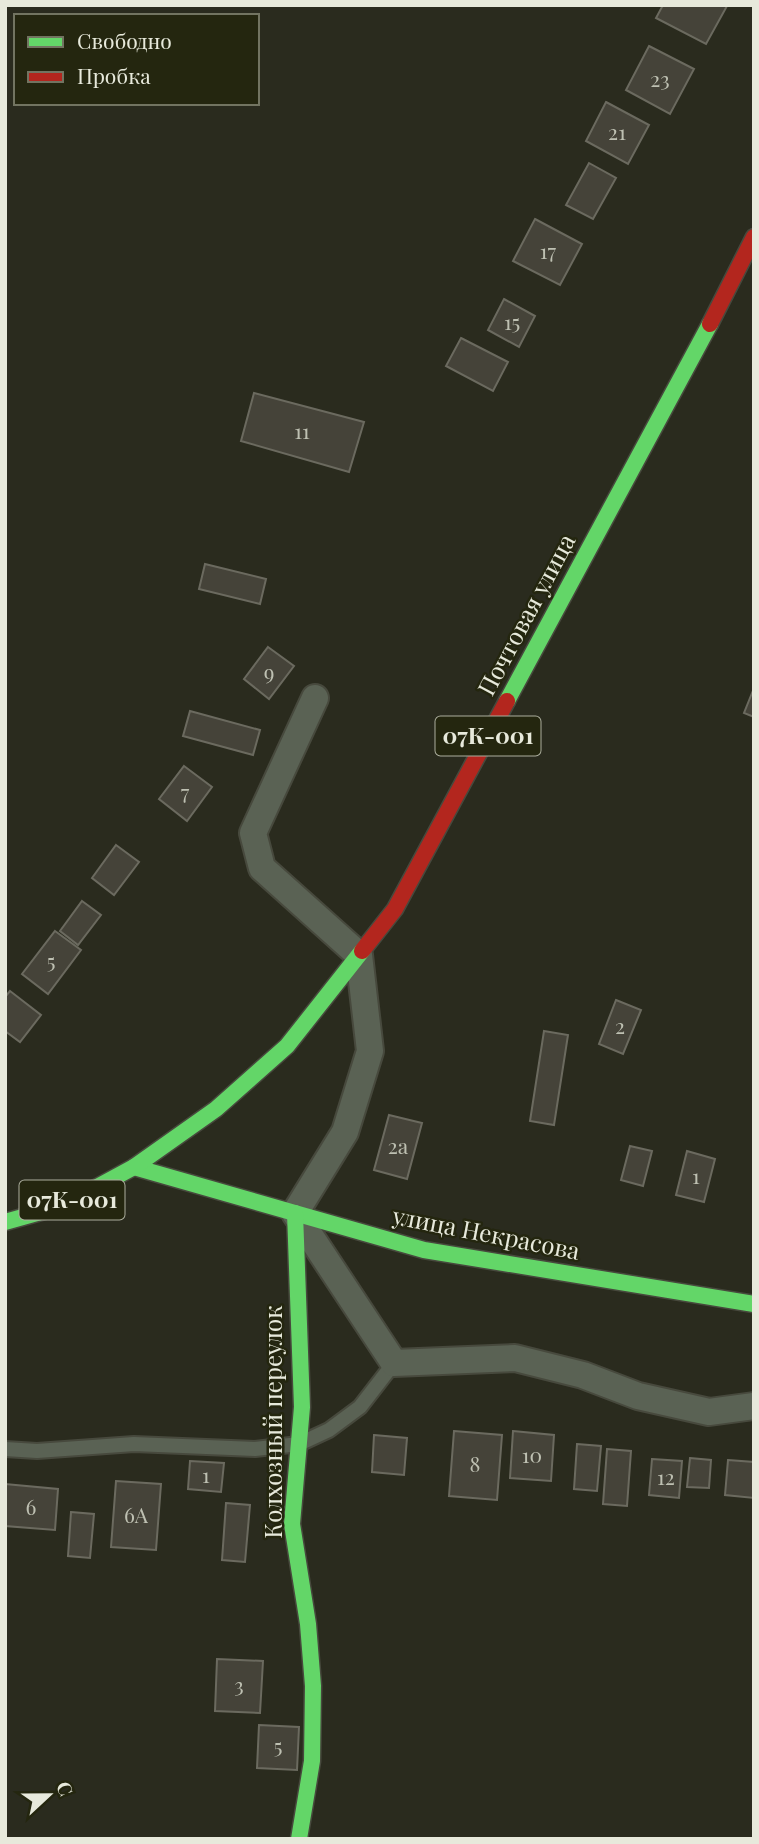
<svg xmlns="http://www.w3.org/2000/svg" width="759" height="1844" font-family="'Playfair Display',serif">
<rect width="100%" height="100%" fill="#2a2b1e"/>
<g fill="#454339" stroke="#6b6a5f" stroke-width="2">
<polygon points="663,5 725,5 727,6 706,44 656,18"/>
<polygon points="649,46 694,69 670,114 626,90"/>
<polygon points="606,102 649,125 628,164 586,141"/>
<polygon points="589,163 616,178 593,219 566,205"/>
<polygon points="535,219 582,244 560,285 513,261"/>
<polygon points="504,299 535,316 519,347 488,330"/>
<polygon points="461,338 508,362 493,391 446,366"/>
<polygon points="254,393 364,422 349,472 241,441"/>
<polygon points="205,564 266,579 260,604 199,589"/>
<polygon points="268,647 294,666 269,699 244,679"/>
<polygon points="754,688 754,717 744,713"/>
<polygon points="190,711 260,730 253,755 183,736"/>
<polygon points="184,766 212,787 187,821 159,799"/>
<polygon points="116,845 139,862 114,895 92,878"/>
<polygon points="82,901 101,915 78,945 60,931"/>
<polygon points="55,931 81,950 48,994 22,974"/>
<polygon points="10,991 41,1015 20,1042 5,1031 5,997"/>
<polygon points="616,1000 641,1010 623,1054 599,1044"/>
<polygon points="544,1031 568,1035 554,1125 530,1121"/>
<polygon points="389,1115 422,1123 407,1179 374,1170"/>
<polygon points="630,1146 652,1151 643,1186 621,1180"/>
<polygon points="687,1151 715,1159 704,1202 676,1195"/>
<polygon points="454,1431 502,1435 497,1500 449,1496"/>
<polygon points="513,1431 554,1435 551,1481 510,1478"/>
<polygon points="374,1435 407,1438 404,1475 372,1472"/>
<polygon points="577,1444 601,1446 597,1491 574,1489"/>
<polygon points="607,1449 631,1451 627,1506 603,1504"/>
<polygon points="690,1458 711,1460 709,1488 687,1487"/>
<polygon points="652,1459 682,1461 679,1498 649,1495"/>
<polygon points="728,1460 754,1462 754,1498 725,1495"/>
<polygon points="190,1461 224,1463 221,1492 188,1489"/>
<polygon points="116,1481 161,1484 156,1550 111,1547"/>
<polygon points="5,1484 58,1489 55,1530 5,1526"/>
<polygon points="226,1503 250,1505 245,1562 222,1560"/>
<polygon points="71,1512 94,1514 90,1558 68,1556"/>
<polygon points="217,1659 263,1661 260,1713 215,1711"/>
<polygon points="259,1725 299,1727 297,1770 257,1768"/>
</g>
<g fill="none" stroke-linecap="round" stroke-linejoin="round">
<defs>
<polyline id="lane" points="5,1449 37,1451 134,1444 255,1449 299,1444 329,1430 360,1407 394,1363"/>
<polyline id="street" points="315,698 253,833 262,868 359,955 370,1051 345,1132 295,1213 394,1363 515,1358 583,1375 638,1396 709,1412 754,1406"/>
<g id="fast">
<polyline points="507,701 710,324"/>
<polyline points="134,1167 424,1250 754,1304"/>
<polyline points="295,1213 302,1407 292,1524 308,1624 313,1686 312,1761 299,1839"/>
<polyline points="5,1222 62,1206 134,1167 216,1109 287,1046 362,951"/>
</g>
<g id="jam">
<polyline points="710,324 754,237"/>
<polyline points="362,951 395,909 507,701"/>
</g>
</defs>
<use href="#lane" stroke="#47493d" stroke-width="18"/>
<use href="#street" stroke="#47493d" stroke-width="30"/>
<use href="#fast" stroke="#47493d" stroke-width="19"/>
<use href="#jam" stroke="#47493d" stroke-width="19"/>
<use href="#lane" stroke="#5a6254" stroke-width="14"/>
<use href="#street" stroke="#5a6254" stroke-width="26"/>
<use href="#fast" stroke="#63d668" stroke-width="16"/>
<use href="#jam" stroke="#b3261e" stroke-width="16"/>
</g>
<g text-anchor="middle" stroke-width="5" stroke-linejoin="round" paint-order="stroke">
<g font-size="21" fill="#bec0b2">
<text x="660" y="87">23</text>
<text x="617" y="140">21</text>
<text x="548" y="259">17</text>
<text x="512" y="330">15</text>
<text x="302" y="439">11</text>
<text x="269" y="680">9</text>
<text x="185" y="800">7</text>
<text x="51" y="969">5</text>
<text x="620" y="1034">2</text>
<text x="398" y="1154">2а</text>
<text x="696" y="1184">1</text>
<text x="532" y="1463">10</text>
<text x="475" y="1472">8</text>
<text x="206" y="1483">1</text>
<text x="666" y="1485">12</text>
<text x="31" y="1515">6</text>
<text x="136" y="1523">6А</text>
<text x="239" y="1693">3</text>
<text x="278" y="1754">5</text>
</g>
<g fill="#24260f" stroke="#acae9e" stroke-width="2">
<rect x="435.5" y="716.5" width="105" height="39" rx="5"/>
<rect x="19.5" y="1180.5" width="105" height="39" rx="5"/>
</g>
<g font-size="23" font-weight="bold" fill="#e7e9db">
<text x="488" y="744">07К-001</text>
<text x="72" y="1208">07К-001</text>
</g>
<g font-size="24" fill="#e7e9db" stroke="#24260f">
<text transform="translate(527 615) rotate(-62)" y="8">Почтовая улица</text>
<text transform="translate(486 1234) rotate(11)" y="8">улица Некрасова</text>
<text transform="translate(274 1422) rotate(-90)" y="8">Колхозный переулок</text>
</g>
</g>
<rect width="759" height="1844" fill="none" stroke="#e7e9db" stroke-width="14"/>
<rect x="14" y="14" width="245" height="91" fill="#24260f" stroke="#727461" stroke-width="2"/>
<rect x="28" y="37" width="35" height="10" fill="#63d668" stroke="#727461" stroke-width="2"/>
<text x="77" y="49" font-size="21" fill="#e7e9db">Свободно</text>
<rect x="28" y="72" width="35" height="10" fill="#b3261e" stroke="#727461" stroke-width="2"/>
<text x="77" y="84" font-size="21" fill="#e7e9db">Пробка</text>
<g transform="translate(49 1795) rotate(68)" stroke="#24260f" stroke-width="5" paint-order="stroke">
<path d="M0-5L12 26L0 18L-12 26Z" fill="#e7e9db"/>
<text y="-10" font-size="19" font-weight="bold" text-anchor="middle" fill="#e7e9db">С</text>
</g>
</svg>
